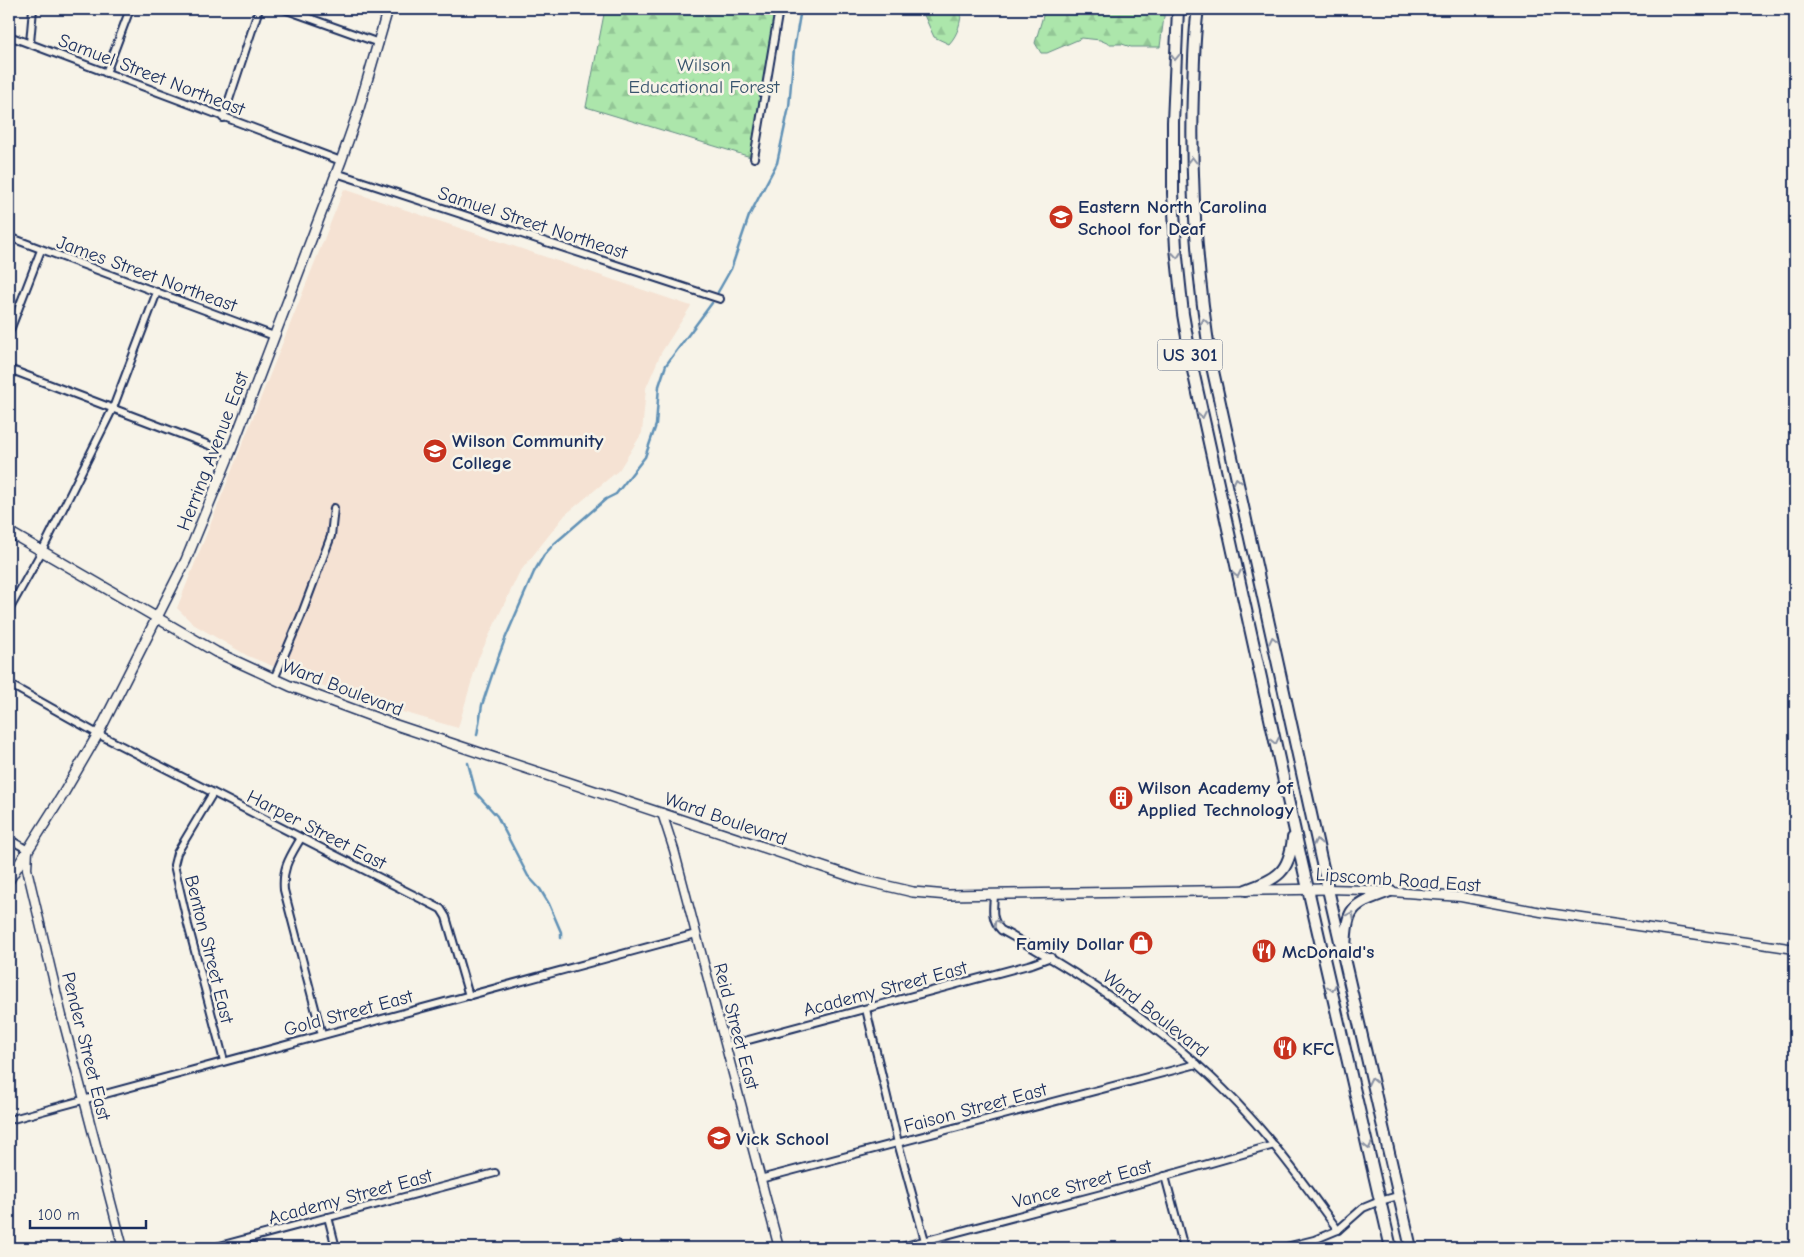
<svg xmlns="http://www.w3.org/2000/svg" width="1804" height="1257" font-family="'Comic Neue',sans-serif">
<defs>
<pattern id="forest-firs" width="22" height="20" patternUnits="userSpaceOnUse" patternTransform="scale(1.25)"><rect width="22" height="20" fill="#ace6ab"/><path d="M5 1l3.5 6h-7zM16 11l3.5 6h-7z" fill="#93c696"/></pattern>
</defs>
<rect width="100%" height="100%" fill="#f7f3e8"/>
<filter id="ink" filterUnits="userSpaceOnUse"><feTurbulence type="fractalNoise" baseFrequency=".02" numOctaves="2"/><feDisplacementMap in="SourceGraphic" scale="10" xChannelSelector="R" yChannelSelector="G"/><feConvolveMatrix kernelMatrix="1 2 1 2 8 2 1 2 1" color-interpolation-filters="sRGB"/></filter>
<g filter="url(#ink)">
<polygon fill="#f5e2d3" points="344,189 691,306 661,353 646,388 642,433 619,470 565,515 519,573 478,659 458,728 344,695 248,656 193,624 177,608"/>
<g fill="url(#forest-firs)" stroke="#648a84">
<polygon points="605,9 783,9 754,158 586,107"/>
<path d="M925 9H962C960 23 959 33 949 44L934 37 924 15Z"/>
<polygon points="1045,9 1165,9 1160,47 1131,47 1122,44 1109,44 1100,40 1082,38 1047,53 1041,53 1035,43"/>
</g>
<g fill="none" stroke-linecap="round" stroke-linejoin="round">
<g stroke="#6091b6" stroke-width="2.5">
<polyline points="718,292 731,269 749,216 777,163 789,107 794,49 801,9"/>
<polyline points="477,735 482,705 494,669 505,639 534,572 544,555 554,544 606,499 616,494 645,457 656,425 659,386 666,365 712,303"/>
<polyline points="468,763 476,793 497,816 528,876 540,889 549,904 561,932 561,938"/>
</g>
<defs>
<g id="minor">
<polyline points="284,9 379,43"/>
<polyline points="9,36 341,161"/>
<polyline points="30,43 33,9"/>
<polyline points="106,73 130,9"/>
<polyline points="223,118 259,9"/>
<polyline points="754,158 779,9"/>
<polyline points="336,173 720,299"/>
<polyline points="9,237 274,336"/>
<polyline points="9,333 41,250"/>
<polyline points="9,369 230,453"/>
<polyline points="9,610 42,551 113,408 157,292"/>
<polyline points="274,679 301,616 331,536 334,508"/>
<polyline points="9,684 98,734 441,909 446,917 469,996"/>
<polyline points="213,793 177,853 174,865 188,925 224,1061"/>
<path d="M301 838C290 857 282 867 284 890L322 1035"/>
<polyline points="9,839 28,850"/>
<path d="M994 896C993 910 991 919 1001 930 1092 980 1179 1038 1249 1116 1281 1151 1309 1191 1338 1230"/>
<polyline points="866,1009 898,1143 927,1248"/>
<polyline points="726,1046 1032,964 1051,957"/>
<polyline points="9,1120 696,934"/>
<polyline points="1165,1176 1184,1248"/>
<polyline points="760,1179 1197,1064"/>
<polyline points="328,1217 336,1248"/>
<polyline points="212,1248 495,1173"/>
<polyline points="601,1248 617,1244 619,1248"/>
<polyline points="897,1248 1113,1191 1274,1145"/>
<polyline points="1282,1248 1314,1240 1338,1230 1363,1208 1380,1201 1398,1196"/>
<polyline points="1703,1248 1704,1248"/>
</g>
<g id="tertiary">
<polyline points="662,813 674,850 779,1248"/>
<polyline points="28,850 27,869 62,1016 123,1248"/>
<polyline points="1328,889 1365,890 1461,897 1541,912 1795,949"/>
</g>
<g id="secondary">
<polyline points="9,532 216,652 290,686 390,723 862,880 913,892 948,895 1328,889"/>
<polyline points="9,880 62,796 98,734 186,560 230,453 341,161 357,115 388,9"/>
</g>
<g id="trunk">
<polyline points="1178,9 1173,122 1173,193 1176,248 1183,314 1192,366 1302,863 1391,1248"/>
<path d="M1198 9C1194 35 1194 62 1193 89 1190 183 1196 269 1211 362L1321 859 1411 1248"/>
<path d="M1246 890C1278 878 1289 873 1293 838"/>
<path d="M1345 949C1347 906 1351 905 1390 891"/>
</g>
</defs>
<use href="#minor" stroke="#1b2f5e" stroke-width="10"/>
<use href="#tertiary" stroke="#1b2f5e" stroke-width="11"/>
<use href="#secondary" stroke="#1b2f5e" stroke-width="12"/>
<use href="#trunk" stroke="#1b2f5e" stroke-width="14"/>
<use href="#minor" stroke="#f7f3e8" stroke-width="6"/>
<use href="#tertiary" stroke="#f7f3e8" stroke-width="8"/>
<use href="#secondary" stroke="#f7f3e8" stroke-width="9"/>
<use href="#trunk" stroke="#f7f3e8" stroke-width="10"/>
</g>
<defs><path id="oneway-chevron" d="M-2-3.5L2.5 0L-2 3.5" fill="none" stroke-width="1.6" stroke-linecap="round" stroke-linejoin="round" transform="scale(1.25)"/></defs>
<g stroke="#8991a3">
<use href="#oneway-chevron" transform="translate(1175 57) rotate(92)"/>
<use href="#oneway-chevron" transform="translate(1192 160) rotate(-90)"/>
<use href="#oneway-chevron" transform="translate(1177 255) rotate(84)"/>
<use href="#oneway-chevron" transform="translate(1204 322) rotate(-99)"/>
<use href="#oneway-chevron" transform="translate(1202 415) rotate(78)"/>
<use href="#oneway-chevron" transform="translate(1237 481) rotate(-103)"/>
<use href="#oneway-chevron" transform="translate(1237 574) rotate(77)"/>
<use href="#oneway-chevron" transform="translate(1273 640) rotate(-103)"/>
<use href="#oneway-chevron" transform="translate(1275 741) rotate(78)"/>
<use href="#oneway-chevron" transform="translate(1317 842) rotate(-102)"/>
<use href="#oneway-chevron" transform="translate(1351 915) rotate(-64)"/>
<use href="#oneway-chevron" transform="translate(997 923) rotate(-123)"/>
<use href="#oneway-chevron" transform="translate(1332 988) rotate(77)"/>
<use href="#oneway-chevron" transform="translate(1372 1081) rotate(-103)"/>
<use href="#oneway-chevron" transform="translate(1368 1146) rotate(77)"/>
</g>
</g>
<defs>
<symbol id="school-disc" viewBox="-11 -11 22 22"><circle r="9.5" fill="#c8321e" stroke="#f7f3e8"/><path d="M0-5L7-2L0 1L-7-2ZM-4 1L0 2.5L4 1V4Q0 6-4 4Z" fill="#fff"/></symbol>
<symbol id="university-disc" viewBox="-11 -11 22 22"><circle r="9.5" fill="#c8321e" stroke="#f7f3e8"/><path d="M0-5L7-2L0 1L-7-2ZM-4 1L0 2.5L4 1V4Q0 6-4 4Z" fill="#fff"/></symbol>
<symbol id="building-disc" viewBox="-11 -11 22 22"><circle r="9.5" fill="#c8321e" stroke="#f7f3e8"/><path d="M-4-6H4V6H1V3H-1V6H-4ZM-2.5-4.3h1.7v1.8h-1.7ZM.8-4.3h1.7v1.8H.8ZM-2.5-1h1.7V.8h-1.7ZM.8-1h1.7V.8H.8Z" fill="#fff"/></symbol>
<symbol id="shop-disc" viewBox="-11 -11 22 22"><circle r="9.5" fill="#c8321e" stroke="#f7f3e8"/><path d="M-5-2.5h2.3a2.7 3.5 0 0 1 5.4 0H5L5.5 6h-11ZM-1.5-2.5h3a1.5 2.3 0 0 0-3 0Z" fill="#fff"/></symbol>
<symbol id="restaurant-disc" viewBox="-11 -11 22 22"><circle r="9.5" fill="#c8321e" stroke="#f7f3e8"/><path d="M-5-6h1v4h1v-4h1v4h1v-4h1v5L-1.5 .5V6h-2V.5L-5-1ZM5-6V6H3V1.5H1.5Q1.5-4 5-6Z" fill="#fff"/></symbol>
</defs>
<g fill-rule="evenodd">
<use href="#school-disc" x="1047" y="203" width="28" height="28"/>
<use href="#university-disc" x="421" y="437" width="28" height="28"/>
<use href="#building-disc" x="1107" y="784" width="28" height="28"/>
<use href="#shop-disc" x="1127" y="929" width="28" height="28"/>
<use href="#restaurant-disc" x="1250" y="937" width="28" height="28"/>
<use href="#restaurant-disc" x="1271" y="1034" width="28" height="28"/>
<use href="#school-disc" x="705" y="1124" width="28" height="28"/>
</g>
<g text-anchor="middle" stroke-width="5" stroke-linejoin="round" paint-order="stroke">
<rect fill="#f7f3e8" stroke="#5d6a87" stroke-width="1" x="1157.5" y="339.5" width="65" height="31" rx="4"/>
<g font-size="18" font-weight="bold" fill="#1b2f5e">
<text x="1190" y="361">US 301</text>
</g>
<g font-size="19" fill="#38546d" stroke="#f7f3e8">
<text x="704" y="71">Wilson<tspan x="704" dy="22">Educational Forest</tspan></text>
</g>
<g font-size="19" fill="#1b2f5e" stroke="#f7f3e8">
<text transform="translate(152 74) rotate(21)" y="7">Samuel Street Northeast</text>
<text transform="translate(533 222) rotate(18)" y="7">Samuel Street Northeast</text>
<text transform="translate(147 273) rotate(20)" y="7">James Street Northeast</text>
<text transform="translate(212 451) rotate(-69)" y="7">Herring Avenue East</text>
<text transform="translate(343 687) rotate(21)" y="7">Ward Boulevard</text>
<text transform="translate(726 818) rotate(19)" y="7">Ward Boulevard</text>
<text transform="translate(317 829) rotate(27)" y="7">Harper Street East</text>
<text transform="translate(1398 879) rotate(4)" y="7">Lipscomb Road East</text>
<text transform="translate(210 949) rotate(76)" y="7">Benton Street East</text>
<text transform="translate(885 988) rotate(-15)" y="7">Academy Street East</text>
<text transform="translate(348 1012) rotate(-15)" y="7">Gold Street East</text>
<text transform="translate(1156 1013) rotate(38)" y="7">Ward Boulevard</text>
<text transform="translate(737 1026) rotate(75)" y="7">Reid Street East</text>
<text transform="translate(87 1046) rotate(76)" y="7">Pender Street East</text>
<text transform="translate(975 1107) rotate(-15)" y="7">Faison Street East</text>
<text transform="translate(1082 1183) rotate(-15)" y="7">Vance Street East</text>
<text transform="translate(350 1196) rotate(-15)" y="7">Academy Street East</text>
</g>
<g font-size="19" font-weight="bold" fill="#1b2f5e" stroke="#f7f3e8" text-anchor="start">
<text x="1078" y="213">Eastern North Carolina<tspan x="1078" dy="22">School for Deaf</tspan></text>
<text x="452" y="447">Wilson Community<tspan x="452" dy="22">College</tspan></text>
<text x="1138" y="794">Wilson Academy of<tspan x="1138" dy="22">Applied Technology</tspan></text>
<text x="1124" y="950" text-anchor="end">Family Dollar</text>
<text x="1282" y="958">McDonald's</text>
<text x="1302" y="1055">KFC</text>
<text x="736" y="1145">Vick School</text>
</g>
</g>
<rect width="1804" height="1257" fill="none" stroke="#f7f3e8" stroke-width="30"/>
<rect x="15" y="15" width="1774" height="1227" fill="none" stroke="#1b2f5e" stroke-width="2" filter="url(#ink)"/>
<path d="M30 1220v8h116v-8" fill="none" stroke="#1b2f5e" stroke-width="2.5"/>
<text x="38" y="1220" font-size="15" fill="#1b2f5e" stroke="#f7f3e8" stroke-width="4" paint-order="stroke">100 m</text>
</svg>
